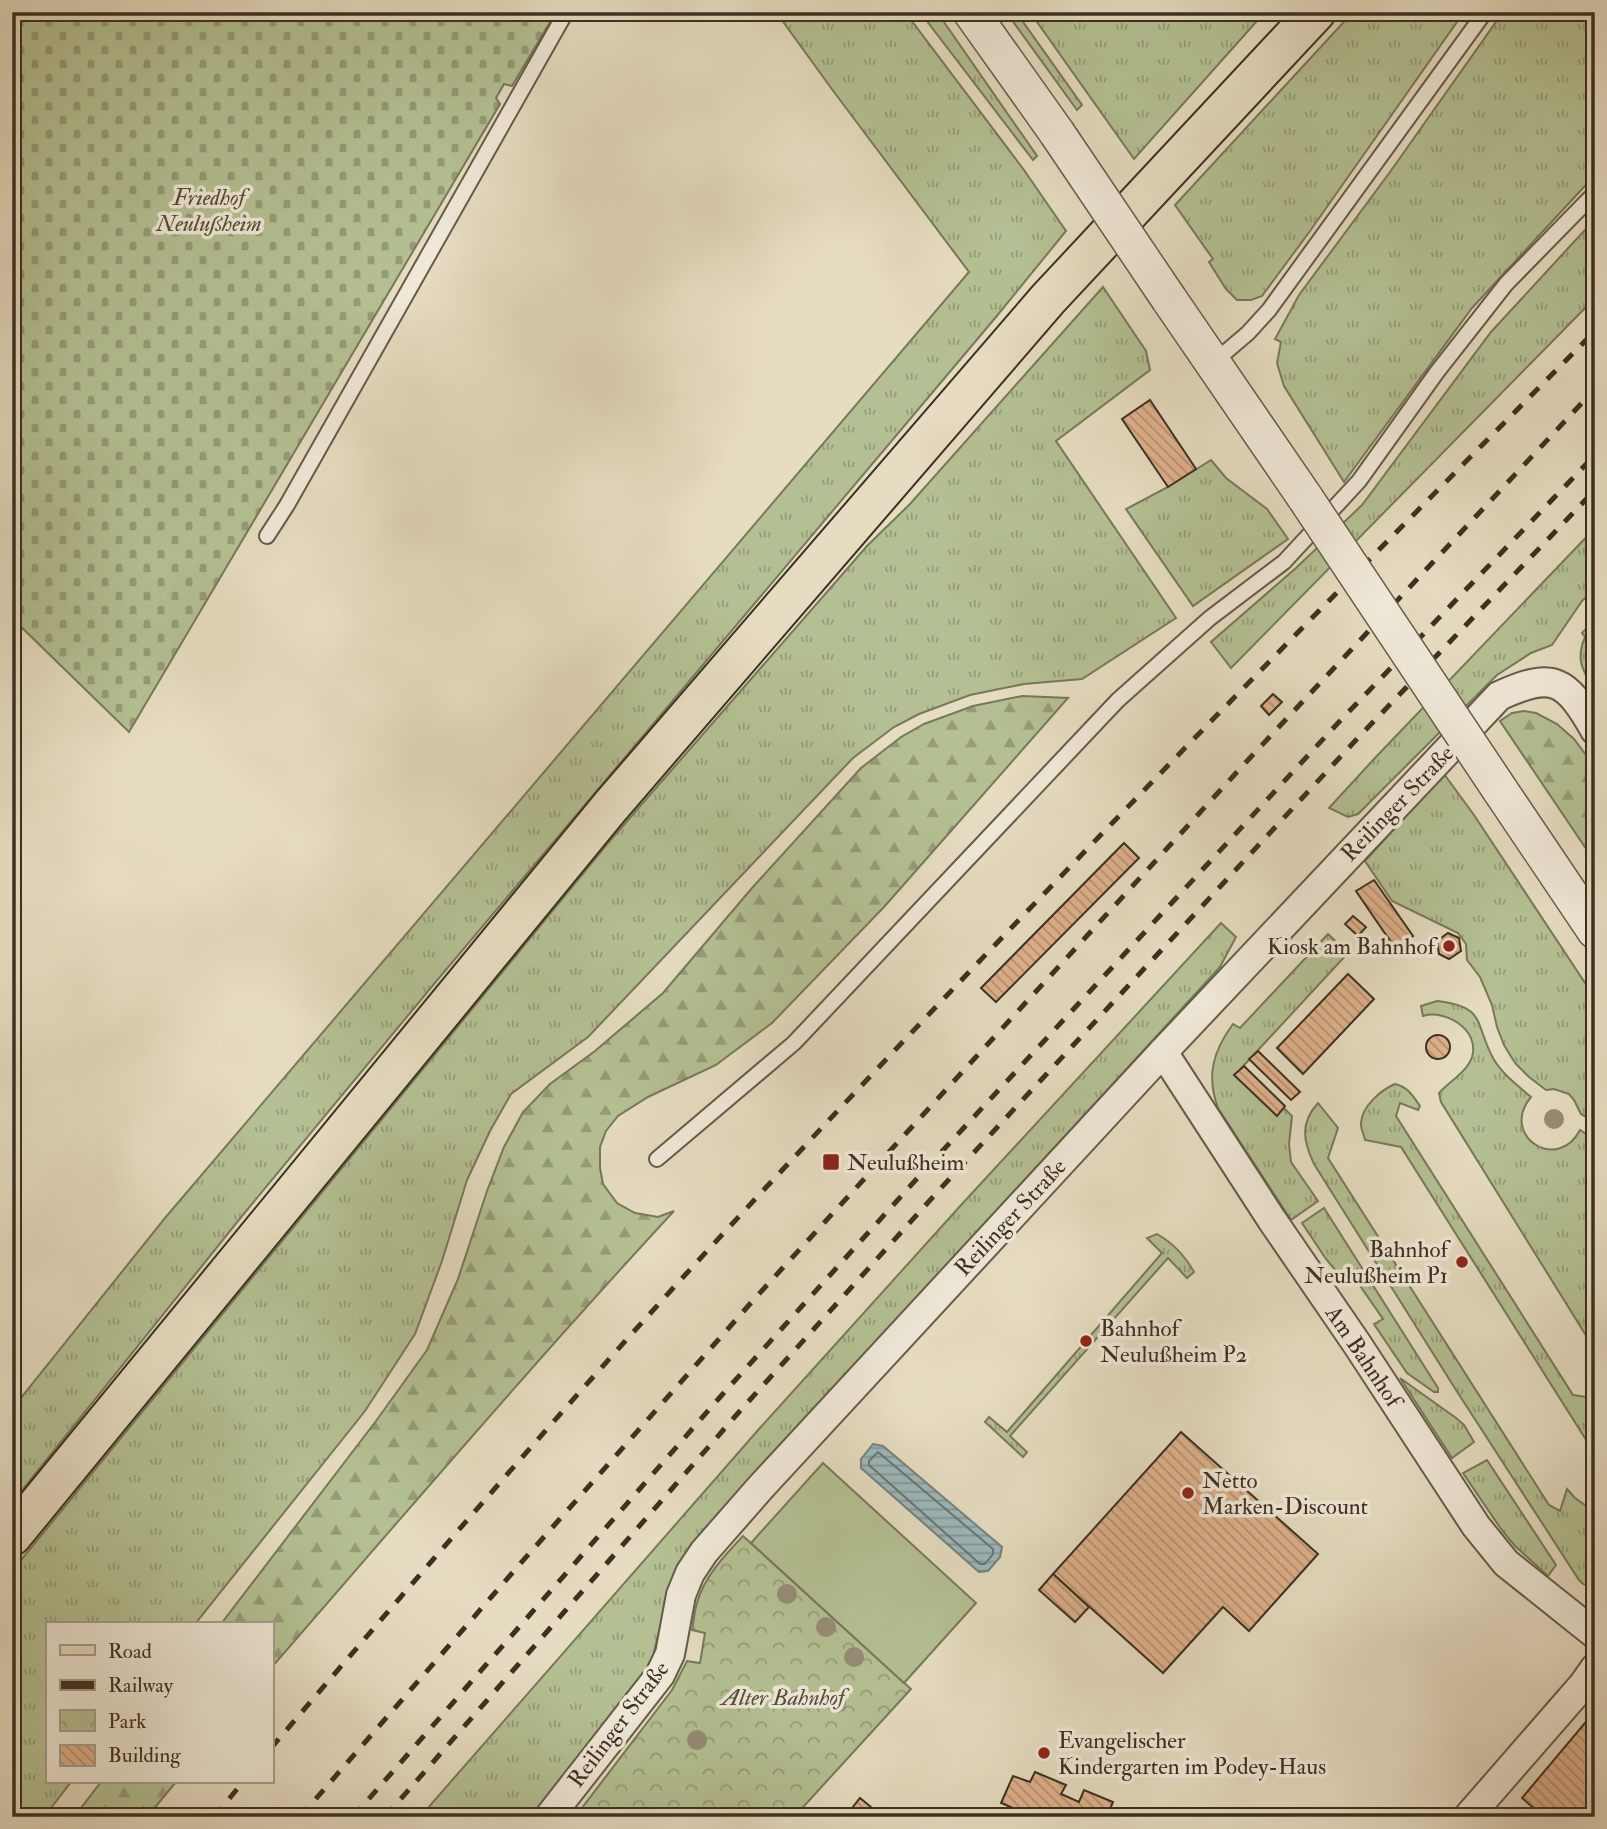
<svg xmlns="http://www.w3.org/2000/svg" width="1607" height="1829" font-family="'IM FELL Double Pica',serif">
<defs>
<pattern id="grass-tufts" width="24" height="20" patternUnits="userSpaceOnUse" patternTransform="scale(1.75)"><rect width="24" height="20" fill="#b4c093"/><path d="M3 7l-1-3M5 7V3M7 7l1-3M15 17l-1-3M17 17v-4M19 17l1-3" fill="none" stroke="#949c78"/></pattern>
<pattern id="forest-firs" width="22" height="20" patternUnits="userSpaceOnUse" patternTransform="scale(1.75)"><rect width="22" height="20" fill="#b4c093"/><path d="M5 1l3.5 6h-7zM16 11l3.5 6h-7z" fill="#949c78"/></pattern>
<pattern id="cemetery-stones" width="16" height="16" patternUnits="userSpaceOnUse" patternTransform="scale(1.75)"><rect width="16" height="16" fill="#b4c093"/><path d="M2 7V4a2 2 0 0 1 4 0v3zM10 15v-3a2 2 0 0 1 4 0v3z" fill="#949c78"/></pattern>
<pattern id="park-crowns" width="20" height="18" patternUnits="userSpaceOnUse" patternTransform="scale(1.75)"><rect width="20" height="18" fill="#b4c093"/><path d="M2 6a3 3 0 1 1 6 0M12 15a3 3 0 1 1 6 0" fill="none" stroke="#949c78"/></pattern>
<pattern id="water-rules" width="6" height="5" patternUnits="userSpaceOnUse" patternTransform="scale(1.75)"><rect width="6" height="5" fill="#9cb9bd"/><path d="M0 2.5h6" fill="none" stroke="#809799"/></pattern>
<pattern id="building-back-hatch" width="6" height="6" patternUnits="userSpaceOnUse" patternTransform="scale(1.75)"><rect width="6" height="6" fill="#dfb18c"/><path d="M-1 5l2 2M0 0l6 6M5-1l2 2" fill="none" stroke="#b69072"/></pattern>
</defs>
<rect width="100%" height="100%" fill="#e6dcc1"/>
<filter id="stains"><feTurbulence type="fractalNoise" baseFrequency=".00286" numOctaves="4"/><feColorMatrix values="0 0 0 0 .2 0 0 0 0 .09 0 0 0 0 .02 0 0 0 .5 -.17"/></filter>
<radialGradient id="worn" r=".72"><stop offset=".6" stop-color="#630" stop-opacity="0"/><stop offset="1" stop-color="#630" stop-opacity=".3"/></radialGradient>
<g fill="url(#grass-tufts)" stroke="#78785a" stroke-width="2">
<polygon points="776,12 905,12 1024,170 1066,231 996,317 434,984 242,1216 12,1503 12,1409 165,1218 969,272 834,92"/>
<polygon points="920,12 937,12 1037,156 1033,160"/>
<polygon points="1006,12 1016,12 1082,105 1077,110"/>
<polygon points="1030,12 1265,12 1134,159"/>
<polygon points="1353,12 1464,12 1310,231 1262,296 1251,300 1237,300 1226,289 1209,262 1213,259 1175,205"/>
<polygon points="1503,12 1595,12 1595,175 1472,308 1344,482 1284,386 1277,363 1281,342 1275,339 1299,295 1390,172"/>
<polygon points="1595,219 1595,298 1231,668 1211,642 1296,568 1362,505 1491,332"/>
<polygon points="1103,287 1146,351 1150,370 1056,441 1176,618 1082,679 1024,684 970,695 919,714 894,727 853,758 588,1037 511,1094 490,1131 467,1180 442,1261 415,1334 365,1411 195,1624 47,1624 47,1782 71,1782 44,1817 12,1817 12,1571 608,843 867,546 910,504"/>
<polygon points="1211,460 1226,478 1267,509 1288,539 1193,606 1126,509 1168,487"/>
<polygon points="1595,528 1595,589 1582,601 1552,645 1531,653 1497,675 1358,814 1348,817 1329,808 1374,759"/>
<path d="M1595 619V662L1592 664 1595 670V691C1583 671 1575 660 1585 637L1582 633Z"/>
<polygon points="1444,774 1474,815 1595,998 1595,1122 1581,1114 1574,1100 1569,1094 1554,1089 1546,1090 1529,1077 1515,1063 1504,1045 1497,1027 1492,1005 1480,977 1467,960 1466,944 1458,933 1392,901 1365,861"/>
<polygon points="1221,923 1236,937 1220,967 718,1514 687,1553 670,1586 652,1660 638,1683 534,1817 420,1817 759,1429 962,1204"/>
<path d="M1328 934 1348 953 1235 1075 1276 1115 1284 1108 1292 1116 1289 1144 1291 1162 1318 1201 1291 1220 1218 1108C1206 1076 1213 1051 1233 1024L1240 1028Z"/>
<path d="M1437 1001C1487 1007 1474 1023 1493 1058 1502 1074 1517 1085 1531 1097 1499 1135 1557 1174 1580 1130L1595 1140V1350L1441 1102 1439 1093C1449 1082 1467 1072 1472 1057 1480 1030 1446 1009 1423 1016L1421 1006Z"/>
<path d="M1395 1084C1408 1087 1413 1096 1420 1106L1418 1110 1400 1103 1396 1116 1573 1395 1595 1398V1454L1401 1147 1365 1140C1364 1134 1360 1128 1361 1123 1362 1106 1381 1090 1395 1084Z"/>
<path d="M1318 1103 1338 1128 1328 1158 1549 1505 1560 1511 1567 1489 1575 1498 1595 1512V1587L1593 1588 1583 1584 1579 1580 1456 1390 1314 1164C1303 1141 1300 1123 1318 1103Z"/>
<polygon points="1324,1208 1438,1388 1438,1392 1434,1392 1407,1373 1374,1324 1383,1319 1356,1280 1348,1285 1326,1259 1302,1223"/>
<path d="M1157 1234C1173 1243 1185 1256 1194 1272L1187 1278 1168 1258 1010 1436 1027 1452 1023 1457 985 1422 989 1417 1007 1432 1162 1253 1147 1238Z"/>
<polygon points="1400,1378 1456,1418 1464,1425 1474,1442 1452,1458"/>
<polygon points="1487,1460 1556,1565 1548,1576 1515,1546 1501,1529 1463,1473"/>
</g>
<g fill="url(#forest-firs)" stroke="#78785a" stroke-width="2">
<path d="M1022 696 1068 698 884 907 772 1023 716 1065 648 1097 618 1116 606 1131 600 1147V1168L603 1184 617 1203 635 1213 658 1217 674 1211C536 1360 404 1515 271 1668V1624H221L376 1421 427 1350 458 1279 487 1191 504 1147 523 1112 550 1084 595 1051 663 993 752 888 861 768 901 737 924 724 973 706Z"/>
<polygon points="1524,711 1536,713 1557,724 1574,739 1595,767 1595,862 1500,721 1512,713"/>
<polygon points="101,1782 176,1782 147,1817 74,1817"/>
</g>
<polygon fill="url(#cemetery-stones)" stroke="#78785a" stroke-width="2" points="12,12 556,12 512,86 504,84 496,98 500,104 129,732 12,618"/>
<path fill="url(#park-crowns)" stroke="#78785a" stroke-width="2" d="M743 1536 911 1689 794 1817H575L672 1690 687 1661 700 1663 705 1633 692 1630C694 1621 694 1612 697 1603 704 1577 725 1555 743 1536Z"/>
<polygon fill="#b4c093" stroke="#78785a" stroke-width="2" points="823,1463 976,1603 904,1683 751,1543"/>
<polygon fill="url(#water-rules)" stroke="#75827f" stroke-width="2" points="873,1444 883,1446 1002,1547 1000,1557 988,1571 979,1572 861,1468 861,1459"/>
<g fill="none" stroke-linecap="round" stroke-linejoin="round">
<polygon stroke="#6c7470" stroke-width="2" points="878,1452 993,1549 993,1554 985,1564 980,1564 869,1465 869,1461"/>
</g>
<g fill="url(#building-back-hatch)" stroke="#3b3022" stroke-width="2">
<polygon points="1150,400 1196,469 1168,487 1122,419"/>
<polygon points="1273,694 1282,702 1269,715 1261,706"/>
<polygon points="1124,843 1139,858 996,1002 981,988"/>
<polygon points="1374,880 1413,936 1395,948 1356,891"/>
<polygon points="1353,916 1366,927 1358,936 1345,924"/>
<polygon points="1448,933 1459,938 1461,951 1449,959 1439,954 1437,941"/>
<polygon points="1348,974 1374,999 1303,1074 1277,1048"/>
<circle cx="1438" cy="1047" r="12"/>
<polygon points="1258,1051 1300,1092 1291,1100 1249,1059"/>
<polygon points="1244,1066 1285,1106 1277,1116 1234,1075"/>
<polygon points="1181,1432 1318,1554 1249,1631 1223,1607 1163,1673 1053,1574"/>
<polygon points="1053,1574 1089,1607 1075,1622 1039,1590"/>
<polygon points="1595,1711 1595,1817 1544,1817 1522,1798"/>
<polygon points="1035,1772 1066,1785 1061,1794 1079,1802 1084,1790 1113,1802 1110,1809 1129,1817 1018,1817 1020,1811 1001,1803 1013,1776 1030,1782"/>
<polygon points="860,1798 883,1817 845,1817"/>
</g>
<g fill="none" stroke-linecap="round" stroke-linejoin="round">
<defs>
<g id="service">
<polyline points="1214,362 1248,333 1269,310 1485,12"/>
<polyline points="267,536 287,505 566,12"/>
<polyline points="657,1159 794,1043 1118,700 1210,618 1284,562 1359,481 1437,372 1506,284 1595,193"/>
</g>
<g id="minor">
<polyline points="1163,1052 1272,1220 1357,1344 1476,1526 1506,1563 1595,1634"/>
<path d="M549 1817 660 1675 670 1654 681 1595 690 1573 704 1552 760 1488 1163 1052 1499 696C1553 671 1566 679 1595 730"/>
<polyline points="1468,1817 1583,1685 1595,1668"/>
</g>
<g id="tertiary">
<polyline points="971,12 1057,133"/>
<polyline points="1169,299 1306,499"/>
<polyline points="1500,790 1595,931"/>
</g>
<polyline id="primary" points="12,1536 610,807 1048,299 1316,12"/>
</defs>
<use href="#service" stroke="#665b4a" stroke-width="18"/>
<use href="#minor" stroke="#665b4a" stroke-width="32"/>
<use href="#tertiary" stroke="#665b4a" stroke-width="38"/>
<use href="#primary" stroke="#3b3022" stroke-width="42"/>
<use href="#service" stroke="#efe8d7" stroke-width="14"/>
<use href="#minor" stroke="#efe8d7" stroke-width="28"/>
<use href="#tertiary" stroke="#efe8d7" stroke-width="35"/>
<use href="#primary" stroke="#e6dcc1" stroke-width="38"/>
<g stroke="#3b3022" stroke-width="5" stroke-dasharray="12 12" stroke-linecap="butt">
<path d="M271 1748C415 1580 559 1412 708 1250 997 937 1295 634 1595 331"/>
<polyline points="214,1817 243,1782"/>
<polyline points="300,1817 520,1564 757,1296 1248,760 1595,389"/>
<polyline points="353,1817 721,1396 922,1173 1338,723 1595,455"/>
<polyline points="385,1817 739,1412 941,1188 1355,741 1595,490"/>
</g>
<defs>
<g id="tertiary-bridge">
<polyline points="1057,133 1169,299"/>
<polyline points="1306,499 1500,790"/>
</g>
</defs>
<use href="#tertiary-bridge" stroke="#665b4a" stroke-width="38" stroke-linecap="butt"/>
<use href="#tertiary-bridge" stroke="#efe8d7" stroke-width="35"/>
</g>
<g fill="#958d76">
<circle cx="1554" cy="1119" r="10"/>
<circle cx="787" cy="1594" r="10"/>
<circle cx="826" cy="1627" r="10"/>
<circle cx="854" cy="1657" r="10"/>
<circle cx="836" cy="1703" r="10"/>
<circle cx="697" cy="1740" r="10"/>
</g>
<g fill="#8f2418" stroke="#efe8d7" stroke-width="2.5">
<circle cx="1449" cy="946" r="7"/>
<rect x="822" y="1153" width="18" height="18" rx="3.5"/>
<circle cx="1462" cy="1262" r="7"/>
<circle cx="1086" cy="1341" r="7"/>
<circle cx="1188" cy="1493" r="7"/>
<circle cx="1044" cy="1753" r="7"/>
</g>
<g text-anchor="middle" stroke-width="7" stroke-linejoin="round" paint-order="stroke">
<g font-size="23" font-style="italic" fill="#534d39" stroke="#efe8d7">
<text x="209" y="205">Friedhof<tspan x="209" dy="26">Neulußheim</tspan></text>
<text x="783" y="1705">Alter Bahnhof</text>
</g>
<g font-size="23" fill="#3b3022" stroke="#efe8d7">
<text transform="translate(1397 803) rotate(-46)" y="8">Reilinger Straße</text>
<text transform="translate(1010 1217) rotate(-47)" y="8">Reilinger Straße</text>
<text transform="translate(1364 1356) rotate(56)" y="8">Am Bahnhof</text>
<text transform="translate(618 1724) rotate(-53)" y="8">Reilinger Straße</text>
</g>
<g font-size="23" fill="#3b3022" stroke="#efe8d7" text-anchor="start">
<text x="1435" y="954" text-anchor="end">Kiosk am Bahnhof</text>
<text x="847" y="1170">Neulußheim</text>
<text x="1448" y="1257" text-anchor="end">Bahnhof<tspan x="1448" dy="26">Neulußheim P1</tspan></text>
<text x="1100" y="1336">Bahnhof<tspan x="1100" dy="26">Neulußheim P2</tspan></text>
<text x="1202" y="1488">Netto<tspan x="1202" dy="26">Marken-Discount</tspan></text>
<text x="1058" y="1748">Evangelischer<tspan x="1058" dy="26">Kindergarten im Podey-Haus</tspan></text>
</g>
</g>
<rect width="1607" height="1829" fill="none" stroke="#e6dcc1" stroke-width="42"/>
<rect x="14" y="14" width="1579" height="1801" fill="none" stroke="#3b3022" stroke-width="3.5"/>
<rect x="21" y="21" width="1565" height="1787" fill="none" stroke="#3b3022" stroke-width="2"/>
<rect x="46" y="1622" width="228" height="161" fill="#efe8d7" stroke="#a79e8f" stroke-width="2"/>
<rect x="60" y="1645" width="35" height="10" fill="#e6dcc1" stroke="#a79e8f" stroke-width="2"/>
<text x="108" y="1658" font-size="21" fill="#3b3022">Road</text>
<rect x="60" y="1680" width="35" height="10" fill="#3b3022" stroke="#a79e8f" stroke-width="2"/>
<text x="108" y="1692" font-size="21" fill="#3b3022">Railway</text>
<rect x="60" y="1710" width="35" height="21" fill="url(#park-crowns)" stroke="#a79e8f" stroke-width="2"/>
<text x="108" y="1728" font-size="21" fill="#3b3022">Park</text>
<rect x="60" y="1745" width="35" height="21" fill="url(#building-back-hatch)" stroke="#a79e8f" stroke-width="2"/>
<text x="108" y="1762" font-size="21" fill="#3b3022">Building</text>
<rect width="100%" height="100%" filter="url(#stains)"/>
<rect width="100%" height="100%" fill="url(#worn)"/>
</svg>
